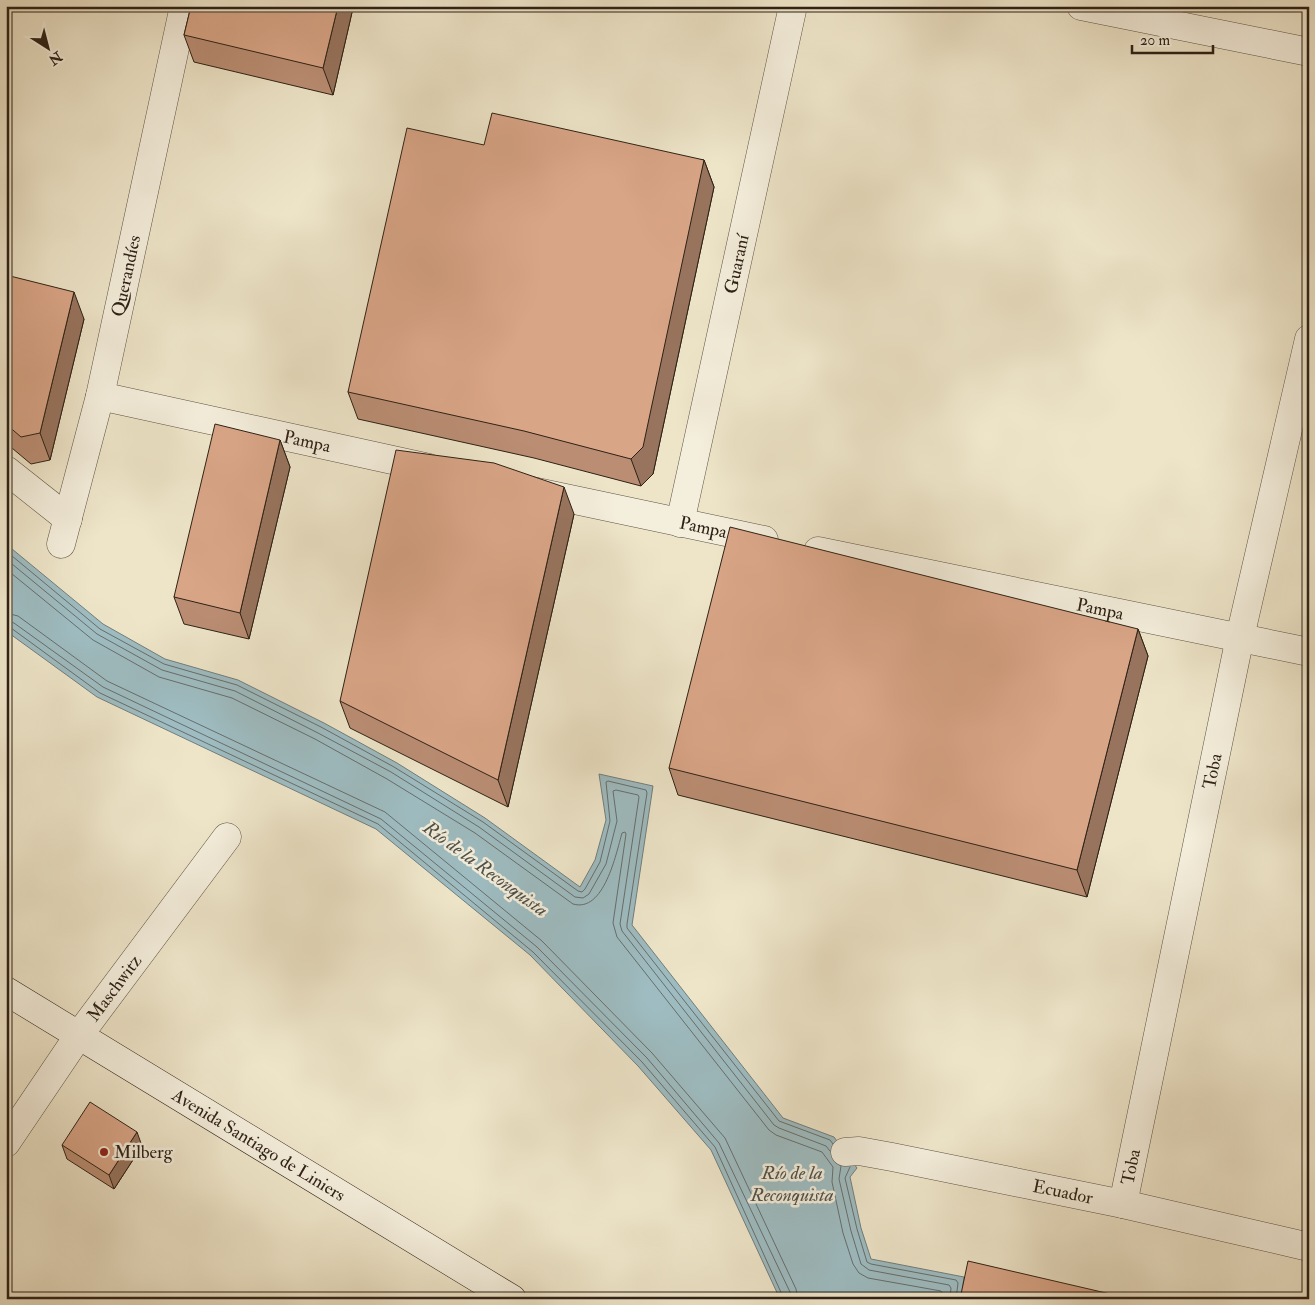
<svg xmlns="http://www.w3.org/2000/svg" width="1315" height="1305" font-family="'IM FELL Double Pica',serif">
<rect width="100%" height="100%" fill="#eee5c9"/>
<filter id="stains"><feTurbulence type="fractalNoise" baseFrequency=".004" numOctaves="4"/><feColorMatrix values="0 0 0 0 .2 0 0 0 0 .09 0 0 0 0 .02 0 0 0 .5 -.17"/></filter>
<radialGradient id="worn" r=".72"><stop offset=".6" stop-color="#630" stop-opacity="0"/><stop offset="1" stop-color="#630" stop-opacity=".3"/></radialGradient>
<polygon fill="#9ebcc1" stroke="#717e7d" points="6,544 103,624 165,659 238,680 324,723 397,763 485,818 580,887 595,860 606,820 599,774 653,786 632,925 783,1118 834,1137 857,1168 850,1177 861,1228 871,1259 964,1277 961,1299 780,1299 711,1150 638,1066 530,955 376,829 97,697 6,631"/>
<g fill="none" stroke-linecap="round" stroke-linejoin="round">
<g stroke="#666e6c" stroke-width="1">
<polyline points="6,551 100,629 164,664 237,685 321,727 394,767 483,822 578,891 582,892 585,889 600,862 610,821 606,782 608,781 646,790 647,793 627,924 627,928 779,1121 830,1140 833,1144"/>
<polyline points="6,559 97,634 162,670 235,691 318,733 391,772 479,827 575,897 583,898 589,894 606,864 617,821 613,791 616,790 638,795 639,797 620,924 622,931 774,1125 779,1128 826,1146 830,1151"/>
<path d="M6 569 93 640 159 677 232 698 315 739 387 779 475 833 573 904C604 913 616 854 622 833L625 832 626 834 613 923 617 937 769 1130 776 1135 822 1152 833 1167 832 1182 843 1233 853 1264 859 1273 868 1278 941 1291 942 1293V1299"/>
<polyline points="6,613 18,616 107,681 385,812 542,941 652,1053 725,1138 796,1289 798,1299"/>
<polyline points="6,621 14,623 103,687 381,819 537,947 647,1058 719,1143 790,1292 791,1299"/>
<polyline points="6,627 11,628 100,693 378,824 533,952 642,1062 715,1147 784,1299"/>
<polyline points="841,1166 839,1179 851,1231 861,1264 869,1270 949,1285 951,1288 950,1299"/>
<polyline points="850,1167 845,1178 857,1229 867,1262 871,1264 956,1280 958,1283 956,1299"/>
</g>
<defs>
<g id="street">
<polyline points="1081,6 1309,52"/>
<path id="s1" d="M100 396 429 468"/>
<polyline points="6,470 68,519"/>
<path id="s2" d="M532 491 764 540"/>
<path id="s3" d="M680 523 793 6"/>
<path id="s4" d="M61 544 100 396 184 6"/>
<path id="s5" d="M818 551 1309 652"/>
<path id="s6" d="M6 1143 79 1035 227 837"/>
<path id="s7" d="M845 1152 859 1151 892 1157 1123 1204 1309 1247"/>
<path id="s8" d="M1123 1204 1240 637 1309 339"/>
</g>
<g id="secondary">
<path id="s9" d="M6 991 512 1299"/>
</g>
</defs>
<use href="#street" stroke="#5d5243" stroke-width="29"/>
<use href="#secondary" stroke="#2d2116" stroke-width="29"/>
<use href="#street" stroke="#f4eedc" stroke-width="28"/>
<use href="#secondary" stroke="#f4eedc" stroke-width="28"/>
</g>
<g fill="#bb8e74" stroke="#2d2116">
<polygon points="191,6 353,6 353,8 333,95 194,62 184,35"/>
<polygon points="484,145 704,160 714,187 653,474 641,486 534,458 358,419 348,392"/>
<polygon points="6,275 84,319 50,460 31,464 6,443"/>
<polygon points="280,440 290,467 249,639 184,624 174,597"/>
<polygon points="574,514 508,807 350,728 340,701"/>
<polygon points="1138,629 1148,656 1087,897 678,795 669,768"/>
<polygon points="62,1145 142,1146 114,1189 67,1159"/>
</g>
<g fill="#98745e" stroke="#2d2116">
<polygon points="338,6 353,6 353,8 333,95 323,68"/>
<polygon points="704,160 714,187 653,474 641,486 631,459"/>
<polygon points="74,292 84,319 50,460 40,433"/>
<polygon points="280,440 290,467 249,639 240,613"/>
<polygon points="564,487 574,514 508,807 498,780"/>
<polygon points="1138,629 1148,656 1087,897 1077,870"/>
<polygon points="137,1132 142,1146 114,1189 109,1175"/>
</g>
<g fill="#d9a587" stroke="#2d2116">
<polygon points="191,6 338,6 323,68 184,35"/>
<polygon points="492,113 704,160 643,447 631,459 524,431 348,392 407,128 484,145"/>
<polygon points="6,275 74,292 40,433 21,437 6,424"/>
<polygon points="215,424 280,440 240,613 174,597"/>
<polygon points="396,450 494,463 564,487 498,780 340,701"/>
<polygon points="730,527 1138,629 1077,870 669,768"/>
<polygon points="90,1102 137,1132 109,1175 62,1145"/>
<polygon points="968,1261 1132,1299 960,1299"/>
</g>
<circle fill="#8f2418" stroke="#f4eedc" stroke-width="2" cx="104" cy="1152" r="5"/>
<g text-anchor="middle" stroke-width="5" stroke-linejoin="round" paint-order="stroke">
<g font-size="18" fill="#2d2116" stroke="#f4eedc">
<text dy="6" stroke="none"><textPath href="#s3" startOffset="265">Guaraní</textPath></text>
<text dy="6" stroke="none"><textPath href="#s4" startOffset="276">Querandíes</textPath></text>
<text dy="6" stroke="none"><textPath href="#s1" startOffset="212">Pampa</textPath></text>
<text dy="6" stroke="none"><textPath href="#s2" startOffset="175">Pampa</textPath></text>
<text dy="6" stroke="none"><textPath href="#s5" startOffset="288">Pampa</textPath></text>
<text dy="6" stroke="none"><textPath href="#s8" startOffset="442">Toba</textPath></text>
<text dy="6" stroke="none"><textPath href="#s6" startOffset="189">Maschwitz</textPath></text>
<text dy="6" stroke="none"><textPath href="#s9" startOffset="296">Avenida Santiago de Liniers</textPath></text>
<text dy="6" stroke="none"><textPath href="#s8" startOffset="38">Toba</textPath></text>
<text dy="6" stroke="none"><textPath href="#s7" startOffset="222">Ecuador</textPath></text>
</g>
<g font-size="18" fill="#2d2116" stroke="#f4eedc" text-anchor="start">
<text x="114" y="1158">Milberg</text>
</g>
<g font-size="19" font-style="italic" fill="#4f5049" stroke="#f4eedc">
<text transform="translate(486 868) rotate(36)" y="7">Río de la Reconquista</text>
<text x="792" y="1179">Río de la<tspan x="792" dy="22">Reconquista</tspan></text>
</g>
</g>
<rect width="1315" height="1305" fill="none" stroke="#eee5c9" stroke-width="25"/>
<rect x="8" y="8" width="1300" height="1290" fill="none" stroke="#2d2116" stroke-width="2.5"/>
<rect x="12" y="12" width="1290" height="1280" fill="none" stroke="#2d2116"/>
<g transform="translate(48 48) rotate(144)" stroke="#f4eedc" stroke-width="4" paint-order="stroke">
<path d="M0-4L9 19L0 12L-9 19Z" fill="#2d2116"/>
<text y="-8" font-size="14" font-weight="bold" text-anchor="middle" fill="#2d2116">N</text>
</g>
<path d="M1132 45v8h81v-8" fill="none" stroke="#2d2116" stroke-width="2.5"/>
<text x="1140" y="45" font-size="15" fill="#2d2116" stroke="#f4eedc" stroke-width="4" paint-order="stroke">20 m</text>
<rect width="100%" height="100%" filter="url(#stains)"/>
<rect width="100%" height="100%" fill="url(#worn)"/>
</svg>
